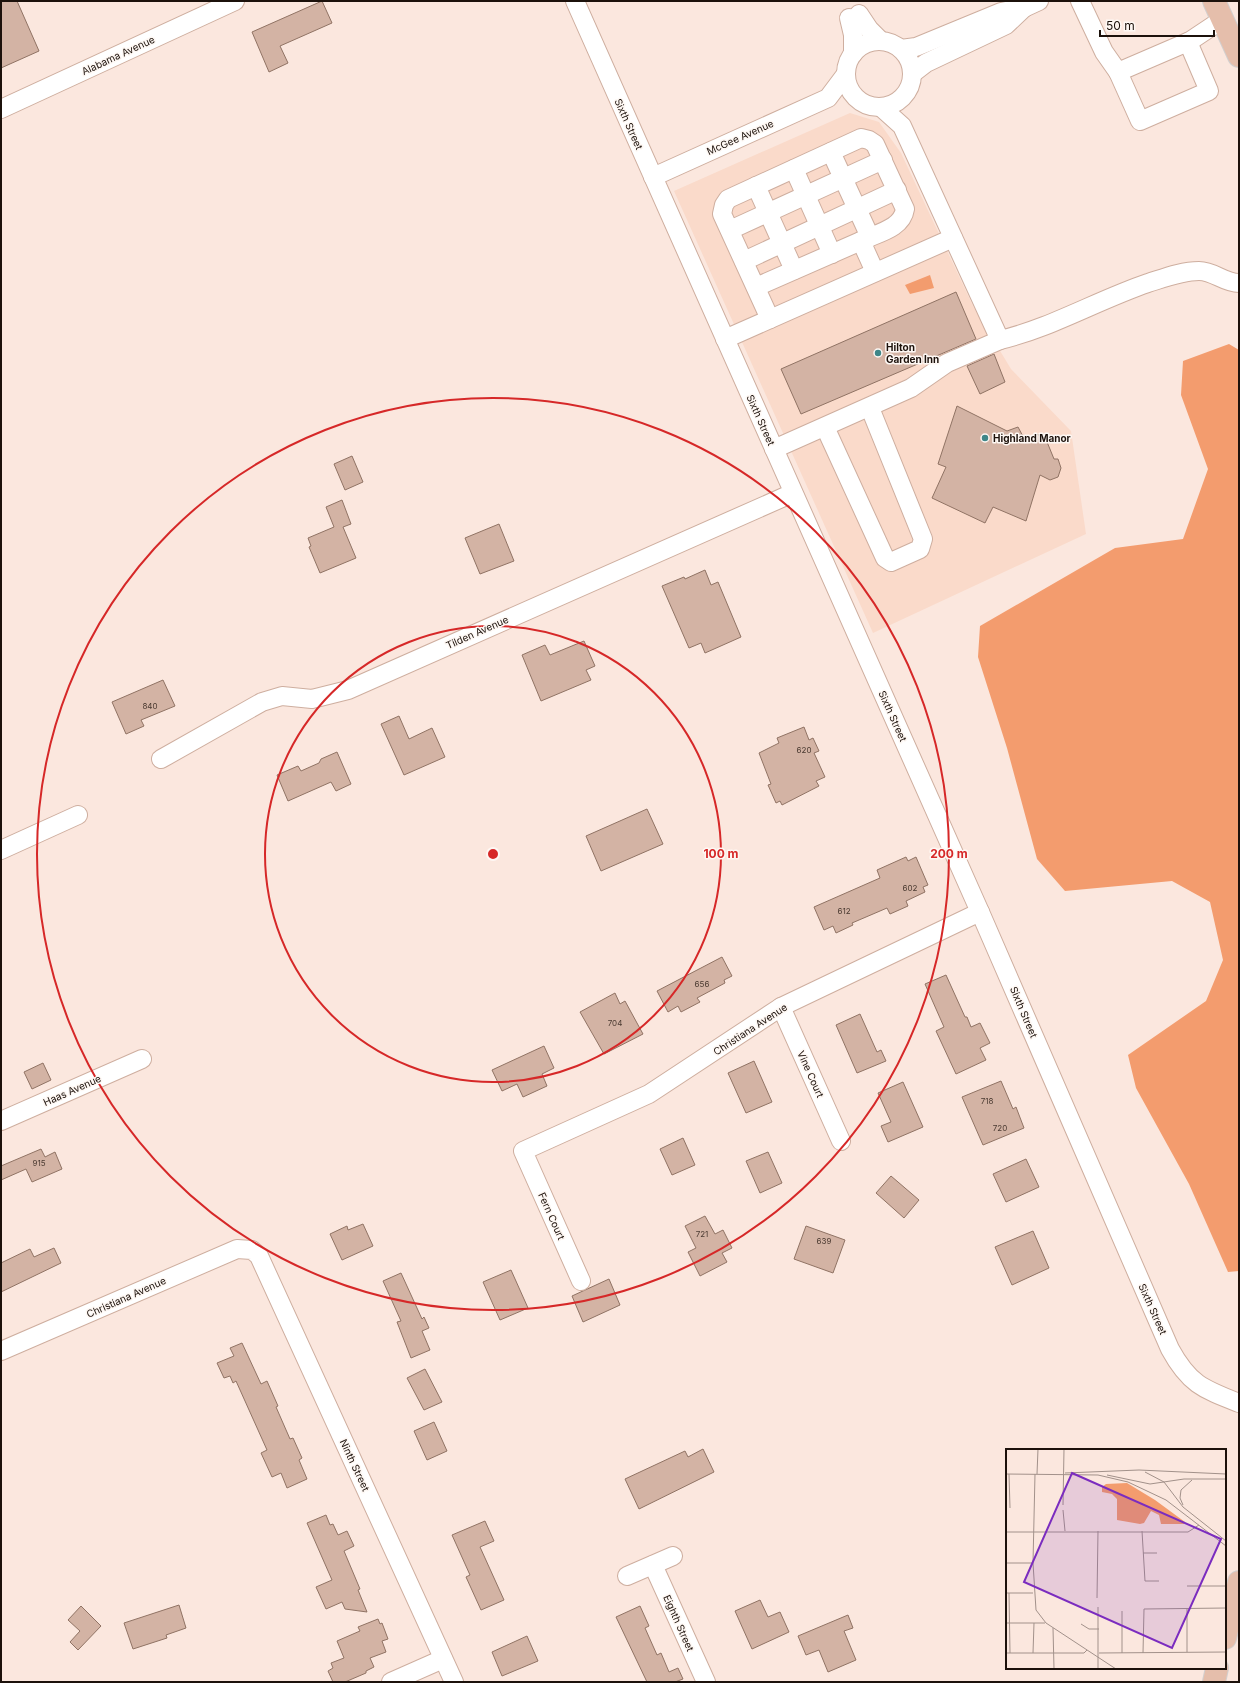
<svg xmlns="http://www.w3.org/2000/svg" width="1240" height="1683" font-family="Inter,sans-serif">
<rect width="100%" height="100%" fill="#fbe7de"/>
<polygon fill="#fadaca" points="850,113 879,122 901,153 973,306 1011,369 1071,431 1086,534 873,633 674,191"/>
<g fill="#f39c6e">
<polygon points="930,275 934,288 910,294 905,285"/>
<polygon points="1229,344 1239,350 1239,1271 1228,1272 1189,1184 1136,1088 1128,1055 1206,1001 1223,960 1210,902 1172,881 1065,891 1037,859 1007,748 978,657 980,626 1115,548 1183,539 1208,469 1181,395 1183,361"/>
</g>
<g fill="#d3b3a4" stroke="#907364">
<polygon points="1,1 17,1 39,51 1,68"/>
<polygon points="322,1 332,23 280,46 288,63 269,72 252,32"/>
<polygon points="956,292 976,339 801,414 781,369"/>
<polygon points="994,354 1005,382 980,394 967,366"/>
<polygon points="957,406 1007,431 1018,427 1026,442 1038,434 1041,439 1045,437 1054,459 1058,459 1061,468 1058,477 1050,480 1040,475 1026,521 993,507 985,523 932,498 946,467 938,464"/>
<polygon points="352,456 363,482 345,490 334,464"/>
<polygon points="342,500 351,524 343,527 356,558 320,573 309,547 311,546 308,538 334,527 326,507"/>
<polygon points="499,524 514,561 480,574 465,538"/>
<polygon points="705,570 711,585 718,582 741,637 705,653 701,643 689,648 662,586 684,577 685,579"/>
<polygon points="584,641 595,666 586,670 591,680 541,701 522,655 545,645 550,655"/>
<polygon points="163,680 175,706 141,720 144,726 126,734 112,702"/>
<polygon points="399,716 409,739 432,728 445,757 404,775 381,724"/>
<polygon points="804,727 809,740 813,738 819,751 814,753 825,777 816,781 819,786 782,805 780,801 776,803 768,785 771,784 759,753 779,743 777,738"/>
<polygon points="337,752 351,784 336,791 331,782 288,801 277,775 298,766 301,771 319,763 321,759"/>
<polygon points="647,809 663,844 601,871 586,836"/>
<polygon points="906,857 908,861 916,857 928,885 923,887 925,892 906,901 908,906 890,914 887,908 852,923 853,925 836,933 833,926 824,930 814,907 880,878 877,870"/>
<polygon points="722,957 732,976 724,980 725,983 697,998 700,1002 681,1012 678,1006 668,1012 657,991"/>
<polygon points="946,975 965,1017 967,1017 971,1027 980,1023 990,1043 980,1048 986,1060 956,1074 936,1031 944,1027 925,984"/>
<polygon points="615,993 620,1004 625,1001 643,1034 604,1054 580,1012"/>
<polygon points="860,1014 877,1052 881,1050 886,1061 857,1073 836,1025"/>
<polygon points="544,1046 554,1068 542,1074 547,1086 523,1097 517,1084 502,1091 492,1070"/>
<polygon points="754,1061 772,1102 746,1113 728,1073"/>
<polygon points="43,1063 51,1080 32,1089 24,1072"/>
<polygon points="1001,1081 1013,1109 1016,1107 1024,1128 983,1145 962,1097"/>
<polygon points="903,1082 923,1127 888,1142 881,1126 891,1122 878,1093"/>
<polygon points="683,1138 695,1165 672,1175 660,1149"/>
<polygon points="41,1149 45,1157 55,1152 62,1169 32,1182 26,1169 1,1180 1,1166"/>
<polygon points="768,1152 782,1183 760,1193 746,1161"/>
<polygon points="1026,1159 1039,1187 1006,1202 993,1174"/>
<polygon points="891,1176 919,1200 904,1218 876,1193"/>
<polygon points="705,1216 715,1234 723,1230 732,1248 722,1253 727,1262 700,1276 688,1252 696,1248 685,1226"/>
<polygon points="363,1224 373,1246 342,1260 330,1234 347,1226 348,1230"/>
<polygon points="806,1226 845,1240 833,1273 794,1259"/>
<polygon points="1033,1231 1049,1268 1012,1285 995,1247"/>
<polygon points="54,1248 61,1263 1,1292 1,1263 30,1249 34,1257"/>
<polygon points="511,1270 528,1308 500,1320 483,1282"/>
<polygon points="401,1273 422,1319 424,1317 429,1328 422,1331 430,1350 411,1358 397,1322 401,1321 383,1281"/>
<polygon points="609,1279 620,1305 583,1322 572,1296"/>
<polygon points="242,1343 261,1384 267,1381 278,1406 276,1407 290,1439 293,1438 302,1458 299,1460 307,1479 287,1488 281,1473 272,1477 261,1453 267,1450 236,1381 233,1383 230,1376 224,1378 217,1363 234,1356 230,1348"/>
<polygon points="425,1369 442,1402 424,1410 407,1378"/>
<polygon points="434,1422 447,1451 427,1460 414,1431"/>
<polygon points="703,1449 714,1472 639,1509 625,1479 685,1451 688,1457"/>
<polygon points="326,1515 330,1525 333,1524 338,1535 347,1531 354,1546 344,1551 360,1589 358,1590 367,1612 345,1609 342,1602 326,1609 316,1587 332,1580 307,1523"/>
<polygon points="485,1521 494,1541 480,1547 504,1600 481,1610 466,1577 470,1575 452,1535"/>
<polygon points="760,1600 768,1617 780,1612 789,1632 752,1649 735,1611"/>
<polygon points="179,1605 186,1628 166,1635 167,1638 133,1649 124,1623"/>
<polygon points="81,1606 101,1626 78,1650 70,1642 80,1631 68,1620"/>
<polygon points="640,1606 649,1626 645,1628 657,1655 661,1653 669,1672 678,1668 683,1679 675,1682 647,1682 616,1617"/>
<polygon points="848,1615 853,1628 844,1631 856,1660 828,1672 819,1650 806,1655 798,1636"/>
<polygon points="378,1619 380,1624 382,1623 388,1639 382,1641 386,1652 370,1658 374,1667 366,1671 366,1673 345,1682 333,1682 328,1671 333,1668 331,1663 344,1658 337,1641 360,1631 358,1627"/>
<polygon points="527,1636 538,1661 502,1676 492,1652"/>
</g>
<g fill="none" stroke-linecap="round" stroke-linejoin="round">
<defs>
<g id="minor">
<path d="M575 1 980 912 1170 1349C1189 1384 1203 1389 1239 1403"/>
<polyline points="1080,1 1104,52 1118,72 1190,41 1223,19"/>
<polyline points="859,14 869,29 881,41"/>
<polyline points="849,18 853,35 853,54"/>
<circle cx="879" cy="74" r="33"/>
<polyline points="901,49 916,47 1001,12 1026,7 1039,1"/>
<polyline points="1118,72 1140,121 1209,91 1188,42"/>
<polyline points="913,73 926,63 1006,25 1025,7"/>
<polyline points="1,109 235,1"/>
<polyline points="831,152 870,237"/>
<polyline points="794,169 832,254"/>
<polyline points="653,177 828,98 846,74"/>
<polyline points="756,186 794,270"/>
<polyline points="730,230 883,160"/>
<polyline points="744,261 897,190"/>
<polyline points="756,287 861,241"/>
<path d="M770 319 722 214 724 205 728 199 861 138 869 140 875 144 905 209C902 229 877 233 861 241L875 272"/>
<polyline points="725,339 953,238"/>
<path d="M1000 340C1051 328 1098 300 1148 283 1164 278 1182 271 1199 271 1214 271 1224 283 1239 283"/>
<polyline points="825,427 885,558 891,562 920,549 923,539 870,408"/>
<polyline points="774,449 911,388 947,363 1000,340 902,126 882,108"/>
<polyline points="161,759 262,702 282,696 312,699 348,690 793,493"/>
<polyline points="1,850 78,815"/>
<polyline points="781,1007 841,1141"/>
<polyline points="1,1121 142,1059"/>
<polyline points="581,1281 523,1151 649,1094 781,1007 980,912"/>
<polyline points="1,1351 237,1249 252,1250 259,1256 454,1682"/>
<polyline points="653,1565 706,1682"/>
<polyline points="627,1576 673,1556"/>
<polyline points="391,1682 443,1659"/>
</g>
<g id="major">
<polyline points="1214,1 1239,56"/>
<polyline points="1225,1638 1239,1582"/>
<polyline points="1214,1682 1217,1668"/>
</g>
</defs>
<use href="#minor" stroke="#ceae9f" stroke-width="20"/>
<use href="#major" stroke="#d2cfce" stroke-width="24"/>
<use href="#minor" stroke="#fff" stroke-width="18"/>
<use href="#major" stroke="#e5beab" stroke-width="22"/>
</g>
<g fill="none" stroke="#d62828" stroke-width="2">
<circle cx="493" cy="854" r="228"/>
<circle cx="493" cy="854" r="456"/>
</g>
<g fill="#3e8688" stroke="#fef8f4" stroke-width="1.5">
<circle cx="878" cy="353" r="4"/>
<circle cx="985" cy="438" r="4"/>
</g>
<g text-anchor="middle" stroke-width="3" stroke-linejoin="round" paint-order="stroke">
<g font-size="8" fill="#4a3a31">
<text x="150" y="709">840</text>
<text x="804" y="753">620</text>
<text x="910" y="891">602</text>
<text x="844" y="914">612</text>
<text x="702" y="987">656</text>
<text x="615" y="1026">704</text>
<text x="987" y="1104">718</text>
<text x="1000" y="1131">720</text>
<text x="39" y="1166">915</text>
<text x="702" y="1237">721</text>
<text x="824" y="1244">639</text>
</g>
<g font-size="10" fill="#1c110b" stroke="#fef8f4">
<text transform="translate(118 55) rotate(-25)" y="4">Alabama Avenue</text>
<text transform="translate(629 124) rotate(66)" y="4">Sixth Street</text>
<text transform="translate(740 137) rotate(-24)" y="4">McGee Avenue</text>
<text transform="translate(761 420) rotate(66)" y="4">Sixth Street</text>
<text transform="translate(477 632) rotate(-24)" y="4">Tilden Avenue</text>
<text transform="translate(893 716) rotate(66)" y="4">Sixth Street</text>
<text transform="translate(1024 1012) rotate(67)" y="4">Sixth Street</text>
<text transform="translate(750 1029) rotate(-33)" y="4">Christiana Avenue</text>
<text transform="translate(811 1074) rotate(66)" y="4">Vine Court</text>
<text transform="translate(72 1090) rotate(-24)" y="4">Haas Avenue</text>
<text transform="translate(552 1216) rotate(66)" y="4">Fern Court</text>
<text transform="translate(126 1297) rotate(-24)" y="4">Christiana Avenue</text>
<text transform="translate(1153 1309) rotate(66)" y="4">Sixth Street</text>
<text transform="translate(355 1465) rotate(65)" y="4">Ninth Street</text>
<text transform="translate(679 1623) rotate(66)" y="4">Eighth Street</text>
</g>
<g font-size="10" font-weight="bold" fill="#1c110b" stroke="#fef8f4" text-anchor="start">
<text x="886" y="351">Hilton<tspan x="886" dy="12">Garden Inn</tspan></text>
<text x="993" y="442">Highland Manor</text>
</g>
</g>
<g transform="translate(1006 1449)">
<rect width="220" height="220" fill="#fbe7de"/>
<path d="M121 34 149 51 179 73 178 75H155L153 66 145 62 138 74 134 75 111 71V50L106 45 96 43V38L100 35Z" fill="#f39c6e"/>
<path fill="none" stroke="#a2918a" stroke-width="1" d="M139 23 158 33 177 58 220 92M59 24 133 21 220 25M0 25 92 26 122 33 160 51 220 97M3 25 4 59M29 25 27 114 30 161 40 174 110 220M31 25 32 0M101 26 144 35 178 30H220M57 56 58 0M177 56 174 49 175 41 186 31M57 61 59 82M136 82 139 132H153M0 83H182L193 76M137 104H151M0 114H27M181 137H220M0 144H27M3 144 4 204M91 149 92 82M92 158V220M181 159V203M0 174H39M75 175 83 180H93M47 179 48 220M0 204H78L81 201M27 204 28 174M93 204 220 203M116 204V162M137 204 138 160 220 159"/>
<path fill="#7b2cbf" fill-opacity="0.15" stroke="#7b2cbf" stroke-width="2" d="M66 24 215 90 166 199 18 133Z"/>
<rect width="220" height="220" fill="none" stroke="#1c110b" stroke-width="2"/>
</g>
<circle cx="493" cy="854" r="6" fill="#d62828" stroke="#fef8f4" stroke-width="2"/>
<g font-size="12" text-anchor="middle" font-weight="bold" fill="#d62828" stroke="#fef8f4" stroke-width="3" stroke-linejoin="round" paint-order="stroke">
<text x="721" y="858">100 m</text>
<text x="949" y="858">200 m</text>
</g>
<rect width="1240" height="1683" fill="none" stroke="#1c110b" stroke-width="4"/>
<path d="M1100 30v6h114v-6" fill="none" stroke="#1c110b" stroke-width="2"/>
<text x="1106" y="30" font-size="12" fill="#1c110b" stroke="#fef8f4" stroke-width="3" paint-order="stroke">50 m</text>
</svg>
